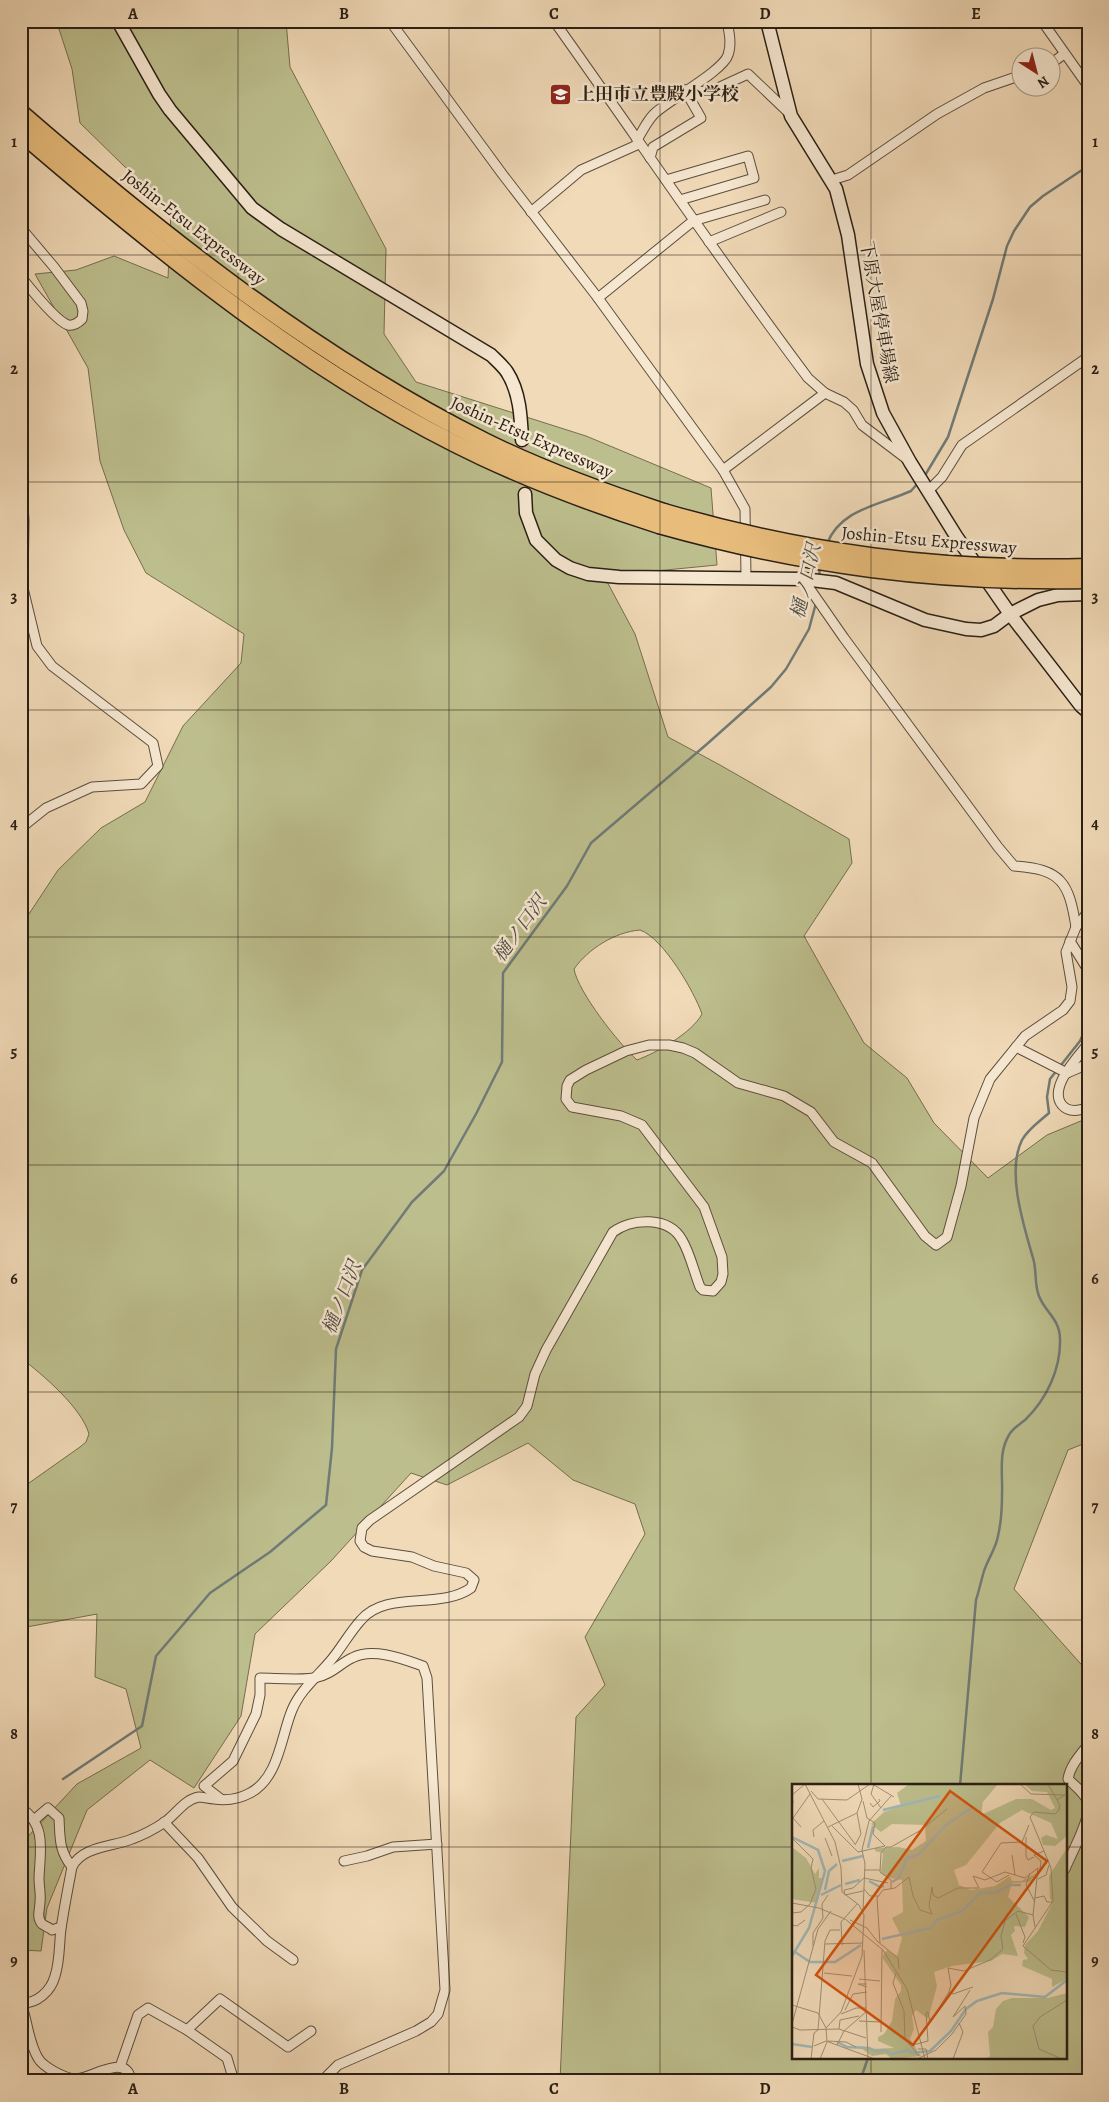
<svg xmlns="http://www.w3.org/2000/svg" width="1109" height="2102" font-family="Alegreya,'Noto Serif JP',serif">
<rect width="100%" height="100%" fill="#f1dab8"/>
<filter id="stains"><feTurbulence type="fractalNoise" baseFrequency=".004" numOctaves="4"/><feColorMatrix values="0 0 0 0 .2 0 0 0 0 .09 0 0 0 0 .02 0 0 0 .5 -.17"/></filter>
<radialGradient id="worn" r=".72"><stop offset=".6" stop-color="#630" stop-opacity="0"/><stop offset="1" stop-color="#630" stop-opacity=".3"/></radialGradient>
<path fill="#bdbe8d" stroke="#746e50" fill-rule="evenodd" d="M44 21H286L290 67 386 249 384 334 416 382 586 436 711 488 717 565 604 576 635 634 668 737 720 765 849 839 852 863 804 936 864 1043 907 1078 934 1123 988 1178 1047 1135 1088 1118V1442L1068 1450 1014 1589 1088 1672V2081H560L576 1717 605 1685 585 1637 645 1534 635 1504 573 1480 528 1443 447 1485 411 1473 331 1561 255 1634 241 1716 194 1788 150 1760 87 1810 47 1908 41 1951 21 1950V1844L77 1784 141 1748 126 1689 95 1677 97 1614 21 1628V1479L29 1483 80 1447 86 1442 89 1434C82 1408 42 1374 21 1358V926L58 870 101 828 145 802 183 726 241 663 244 634 146 573 124 530 100 461 88 368 35 274 76 270 114 256 168 278 171 212 80 123 72 69 59 29ZM640 930C663 938 694 991 702 1014 692 1033 656 1053 637 1060 619 1044 578 992 574 969 588 949 615 932 640 930ZM793 1786H1065V2058H793Z"/>
<g fill="none" stroke-linecap="round" stroke-linejoin="round">
<g stroke="#707b77" stroke-width="2.5">
<polyline points="924,477 948,437 993,299 1007,246 1014,231 1030,207 1043,196 1088,166"/>
<path d="M827 544C840 509 880 505 911 491L918 483"/>
<polyline points="819,578 820,566"/>
<polyline points="63,1779 142,1726 156,1656 210,1593 270,1552 326,1505 332,1448 336,1349 362,1270 412,1202 444,1171 476,1114 502,1062 503,973 567,886 591,843 707,744 771,687 786,669 809,629 816,603"/>
<path d="M960 1786 976 1600C979 1591 981 1581 984 1571 988 1559 996 1548 998 1536 1001 1523 1002 1508 1002 1495 1003 1475 998 1453 1009 1435 1013 1428 1019 1425 1025 1420 1047 1399 1061 1368 1060 1339 1060 1319 1045 1312 1039 1296 1034 1284 1037 1270 1033 1258 1024 1226 1006 1172 1022 1140 1028 1129 1040 1121 1049 1113L1047 1097 1050 1079 1080 1041 1088 1023"/>
<polyline points="860,2081 868,2058"/>
</g>
<polyline stroke="#c9b597" stroke-width="12" stroke-dasharray="12 6" stroke-linecap="butt" points="522,440 525,494"/>
<defs>
<g id="street">
<polyline points="390,21 503,175 598,298 723,470 745,509 746,578"/>
<path d="M554 21C639 140 720 261 808 378L825 393 844 402 853 410 862 425 908 460"/>
<polyline points="1042,21 1088,86"/>
<polyline points="1052,63 1064,54"/>
<polyline points="685,90 709,92 748,74 790,114"/>
<path d="M637 140C642 132 647 121 654 114 670 99 723 71 728 55 732 44 729 32 727 21"/>
<polyline points="650,158 653,147 701,118 685,90"/>
<polyline points="666,180 748,156 754,178 680,200"/>
<polyline points="832,180 848,175 937,114 984,88 1022,75"/>
<polyline points="531,212 581,170 639,144"/>
<path d="M21 228 54 267 81 303 83 311 82 319C78 323 73 326 68 325 56 321 29 287 21 277"/>
<polyline points="709,242 781,212"/>
<polyline points="598,298 693,221 765,200"/>
<polyline points="723,470 825,393"/>
<polyline points="21,471 24,521 23,588 37,646 52,666 153,743 158,766 141,784 92,787 46,808 21,828"/>
<polyline points="928,491 942,477 962,445 1088,357"/>
<path d="M803 579 844 638 998 847 1014 866C1062 869 1069 883 1076 927"/>
<polyline points="1070,941 1088,970"/>
<path d="M1088 1044C1077 1058 1048 1088 1062 1105 1069 1113 1079 1111 1088 1107"/>
<polyline points="1016,1047 1067,1073"/>
<polyline points="1067,1073 1088,1064"/>
<path d="M221 1799 204 1786 233 1761 256 1714 260 1695V1678C275 1678 305 1681 318 1677 334 1673 339 1664 352 1658 373 1647 403 1659 423 1666L427 1678 445 1990 438 2014 431 2022 416 2031 338 2065 322 2081"/>
<path d="M21 1808C47 1825 40 1852 39 1878 39 1886 41 1894 40 1902 40 1909 36 1917 42 1924 45 1926 50 1928 52 1930L61 1927"/>
<path d="M34 1820 48 1808 59 1818C60 1838 59 1851 72 1867"/>
<polyline points="164,1822 198,1858 232,1907 267,1941 293,1960"/>
<polyline points="344,1861 367,1856 393,1847 437,1844"/>
<path d="M1065 1869C1071 1854 1091 1819 1088 1803 1086 1794 1075 1786 1068 1779 1070 1766 1080 1755 1088 1745"/>
<path d="M21 2003C37 2004 51 1991 55 1976 60 1961 59 1944 61 1929 64 1908 68 1888 72 1867 82 1846 113 1847 132 1839 143 1835 156 1828 165 1822 176 1814 185 1799 199 1797 203 1797 209 1799 214 1799 227 1801 239 1799 250 1793 279 1778 281 1736 292 1710 300 1690 318 1676 332 1659 342 1647 350 1632 361 1620 386 1590 440 1610 471 1588L474 1580 466 1573 434 1566 412 1557 372 1551 364 1547 360 1541 362 1528 370 1520 519 1417 527 1406 535 1374 546 1350 613 1232C632 1218 669 1216 682 1240 690 1253 694 1272 700 1287L703 1290 713 1291 721 1282 723 1274 722 1257 704 1207 642 1125 621 1116 572 1107 566 1099 567 1086 570 1080 586 1070 626 1051 649 1045H669L683 1048 695 1053 738 1083 784 1096 811 1112 834 1142 872 1163 925 1236 936 1245 947 1237 961 1186 974 1118 990 1079 1025 1036 1063 1010 1070 1001 1072 987 1066 952 1076 927 1088 912"/>
<path d="M21 2012 24 2013C28 2027 30 2045 38 2058 43 2067 64 2078 75 2079 90 2080 127 2051 131 2081"/>
<polyline points="187,2030 220,1999 288,2047 311,2031"/>
<polyline points="120,2067 138,2015 148,2008 187,2030 227,2058 234,2081"/>
</g>
<g id="secondary">
<path d="M118 21 159 94 170 110 252 208 281 229 491 355C496 360 503 366 507 372 520 392 521 418 522 440"/>
<polyline points="767,21 791,116 836,189 848,235 867,364 883,413 910,462 956,536 1010,614 1081,706 1088,712"/>
<polyline points="525,494 526,513 536,540 556,560 570,568 588,574 619,577 803,579 836,583 925,620 966,629 981,630 994,626 1010,614 1038,600 1058,595 1088,594"/>
</g>
<g id="highway">
<path d="M21 113C164 237 316 357 486 442 543 470 603 492 664 512"/>
<path d="M21 133C162 254 314 378 482 457 540 484 599 506 659 525"/>
</g>
</defs>
<use href="#street" stroke="#5c4e3d" stroke-width="11"/>
<use href="#secondary" stroke="#2a1f14" stroke-width="15"/>
<use href="#highway" stroke="#2a1f14" stroke-width="19"/>
<use href="#street" stroke="#f6e7d1" stroke-width="9"/>
<use href="#secondary" stroke="#f6e7d1" stroke-width="12"/>
<use href="#highway" stroke="#e8bd7c" stroke-width="16"/>
<defs>
<g id="highway-bridge">
<path d="M664 512C804 553 941 571 1088 567"/>
<path d="M659 525C805 566 937 583 1088 580"/>
</g>
</defs>
<use href="#highway-bridge" stroke="#2a1f14" stroke-width="19" stroke-linecap="butt"/>
<use href="#highway-bridge" stroke="#e8bd7c" stroke-width="16"/>
</g>
<path fill="none" stroke="#2a1f14" stroke-width="1" stroke-opacity="0.55" d="M238 21V2081M449 21V2081M660 21V2081M871 21V1786M21 255H1088M21 482H1088M21 710H1088M21 937H1088M21 1165H1088M21 1392H1088M21 1620H1088M21 1847H793M1065 1847H1088M871 2058V2081"/>
<defs>
<symbol id="school-square" viewBox="-11 -11 22 22"><rect x="-9" y="-9" width="18" height="18" rx="4" fill="#8f2418" stroke="#f6e7d1"/><path d="M0-5L7-2L0 1L-7-2ZM-4 1L0 2.5L4 1V4Q0 6-4 4Z" fill="#fff"/></symbol>
</defs>
<g fill-rule="evenodd">
<use href="#school-square" x="548" y="82" width="25" height="25"/>
</g>
<g text-anchor="middle" stroke-width="5" stroke-linejoin="round" paint-order="stroke">
<g font-size="18" font-weight="bold" fill="#2a1f14" stroke="#f6e7d1" text-anchor="start">
<text x="577" y="100">上田市立豊殿小学校</text>
</g>
<g font-size="18" fill="#2a1f14" stroke="#f6e7d1">
<text transform="translate(194 227) rotate(38)" y="6">Joshin-Etsu Expressway</text>
<text transform="translate(879 312) rotate(80)" y="6">下原大屋停車場線</text>
<text transform="translate(532 437) rotate(24)" y="6">Joshin-Etsu Expressway</text>
<text transform="translate(929 540) rotate(5)" y="6">Joshin-Etsu Expressway</text>
</g>
<g font-size="19" font-style="italic" fill="#4d4d46" stroke="#f6e7d1">
<text transform="translate(805 581) rotate(-77)" y="7">樋ノ口沢</text>
<text transform="translate(519 928) rotate(-54)" y="7">樋ノ口沢</text>
<text transform="translate(341 1297) rotate(-69)" y="7">樋ノ口沢</text>
</g>
</g>
<g transform="translate(792 1784)">
<rect width="275" height="275" fill="#f1dab8"/>
<path d="M117 0H206L191 18 189 31 224 15H240L259 26 263 24 255 8 240 7 233 1 224 0H275V52L263 62 251 61 249 54 254 51 266 55 259 39 230 26 208 39 174 81 162 86 167 101 179 106 203 102 218 92 220 97H229L244 90 237 98 220 99 216 113 237 133 233 143 222 142 223 147 219 151 226 172 210 170 199 177 160 182 142 188 145 202 136 235 124 226 120 232 122 245 118 255 129 272 100 275 94 270 80 272 66 262 79 265 102 264 86 257V253L92 250 100 237 103 215 109 207V201L90 173 95 166 105 172 110 154 100 134 111 128 110 96 94 93 89 89 91 69 83 67V64L106 63 120 66 134 57 133 41 100 40 89 48 79 40 92 28 109 22 105 9ZM0 63 14 74 23 90 27 84V94H30L25 119 0 115ZM275 64V195L260 203V195L230 182 231 176 236 175 232 169 233 161 246 147 261 118 258 115 257 92ZM275 209V275H194L198 272 196 248 201 243 204 225 211 217 220 214H256Z" fill="#bdbe8d"/>
<path fill="none" stroke="#9fb8b9" stroke-width="2.5" d="M91 26 148 12M0 53 26 66 33 87 17 144 0 172M76 64 81 42M50 77 71 72M77 97 88 103 92 102M100 98 107 94 115 74 126 71 154 41 179 24M53 100 68 96M33 106 37 87 45 80M29 111 49 101M90 155 139 144 145 136 170 127 188 109 204 108 219 101H229M3 168 18 178H43L69 161M45 258 55 263 77 264 86 268 92 266 100 270 116 266 120 269 138 267 159 247 174 225 185 217 210 209 253 213 275 196M0 260 20 263"/>
<path fill="none" stroke="#a18f76" stroke-width="1" d="M13 0 43 58 49 84 50 108 67 121 72 131 70 172 49 228 34 244 35 258 28 275M82 0 79 10 89 24M228 0 239 10 273 11 265 16M256 0 268 21 267 26 263 30 242 28 238 33 259 84 261 117 231 162 259 186 275 188M82 1 102 13M19 7 26 15 55 16 78 0M30 15 63 60M71 17 75 34 83 39 81 50 93 62M1 19 0 11 13 0M78 19 81 23 88 17 87 15M40 42 66 68 93 62M9 43 1 34 18 10M36 43 65 29 70 15 66 0M22 53 21 46 32 37M234 53V72L236 76 242 73M0 54 21 75 19 84 24 105 18 120 9 128 0 129M33 54 40 72M63 61 69 50 65 29M220 71 223 91M248 85 249 77 242 71 252 67M72 86H88M238 89 234 101 243 118M217 91 205 98 190 88 209 59 230 58 237 41M246 95 254 91 257 81M72 105 78 112H86M99 105V96L88 88 89 69 94 63H99L129 46 155 25M71 107 53 111 52 106 61 104 72 94 96 99M243 114 252 112 255 118H261M0 119 27 124 53 135 91 166 115 205 133 275M71 127 73 80 70 66 77 37 99 12M224 130 233 153 231 159M58 136 75 144 85 157 106 174 107 185M0 141 5 142 13 136M88 159 85 114 91 106 103 104 117 93 121 112 128 126 140 130 137 122 140 103 141 111 146 114 166 104H187L181 92 193 96 213 88 233 94 246 84 241 131 243 143M33 160 71 159M50 161 49 138 65 120M21 162V149L31 134 30 120 36 111M72 166 76 275M32 189 60 192M104 189 101 199 112 227 113 255 127 272M67 195 88 197M75 203 66 200H75M157 208 161 210 181 203M0 221 26 229 34 244M53 226 61 210 75 208M49 230 64 224H74M67 232 48 236 47 245 74 254M67 237 89 238M0 240 26 145 39 127M0 243 8 246 47 245M89 248 90 166M36 257 54 258 64 263M114 257 121 261 136 257 134 229 136 228 138 238 157 208 159 201 156 184 172 187 198 176 211 165 209 152 213 137 226 127 241 131M45 261 52 247 75 227M22 262 34 257 83 275M126 265H134L136 275M19 275 22 249 26 246 33 157 38 146H48M125 275 144 266 160 250 174 230 173 222 161 233 178 206M161 275 171 248 167 239M270 275 247 265 241 242 248 233 275 216"/>
<path fill="#d5530d" fill-opacity="0.15" stroke="#d5530d" stroke-width="2.5" d="M158 7 255 77 121 261 24 191Z"/>
<rect width="275" height="275" fill="none" stroke="#2a1f14" stroke-width="2.5"/>
</g>
<rect width="1109" height="2102" fill="none" stroke="#f1dab8" stroke-width="55"/>
<g transform="translate(1036 72) rotate(144)"><circle r="24" fill="#f6e7d1" stroke="#a49785"/>
<path d="M0-4L9 19L0 12L-9 19Z" fill="#8f2418"/>
<text y="-8" font-size="14" font-weight="bold" text-anchor="middle" fill="#2a1f14">N</text>
</g>
<rect x="28" y="28" width="1054" height="2046" fill="none" stroke="#2a1f14" stroke-width="2"/>
<g font-size="16" text-anchor="middle" font-weight="bold" fill="#2a1f14">
<text x="133" y="19">A</text>
<text x="344" y="19">B</text>
<text x="554" y="19">C</text>
<text x="765" y="19">D</text>
<text x="976" y="19">E</text>
<text x="14" y="147">1</text>
<text x="1095" y="147">1</text>
<text x="14" y="374">2</text>
<text x="1095" y="374">2</text>
<text x="14" y="602">3</text>
<text x="1095" y="602">3</text>
<text x="14" y="829">4</text>
<text x="1095" y="829">4</text>
<text x="14" y="1057">5</text>
<text x="1095" y="1057">5</text>
<text x="14" y="1284">6</text>
<text x="1095" y="1284">6</text>
<text x="14" y="1512">7</text>
<text x="1095" y="1512">7</text>
<text x="14" y="1739">8</text>
<text x="1095" y="1739">8</text>
<text x="14" y="1966">9</text>
<text x="1095" y="1966">9</text>
<text x="133" y="2094">A</text>
<text x="344" y="2094">B</text>
<text x="554" y="2094">C</text>
<text x="765" y="2094">D</text>
<text x="976" y="2094">E</text>
</g>
<rect width="100%" height="100%" filter="url(#stains)"/>
<rect width="100%" height="100%" fill="url(#worn)"/>
</svg>
